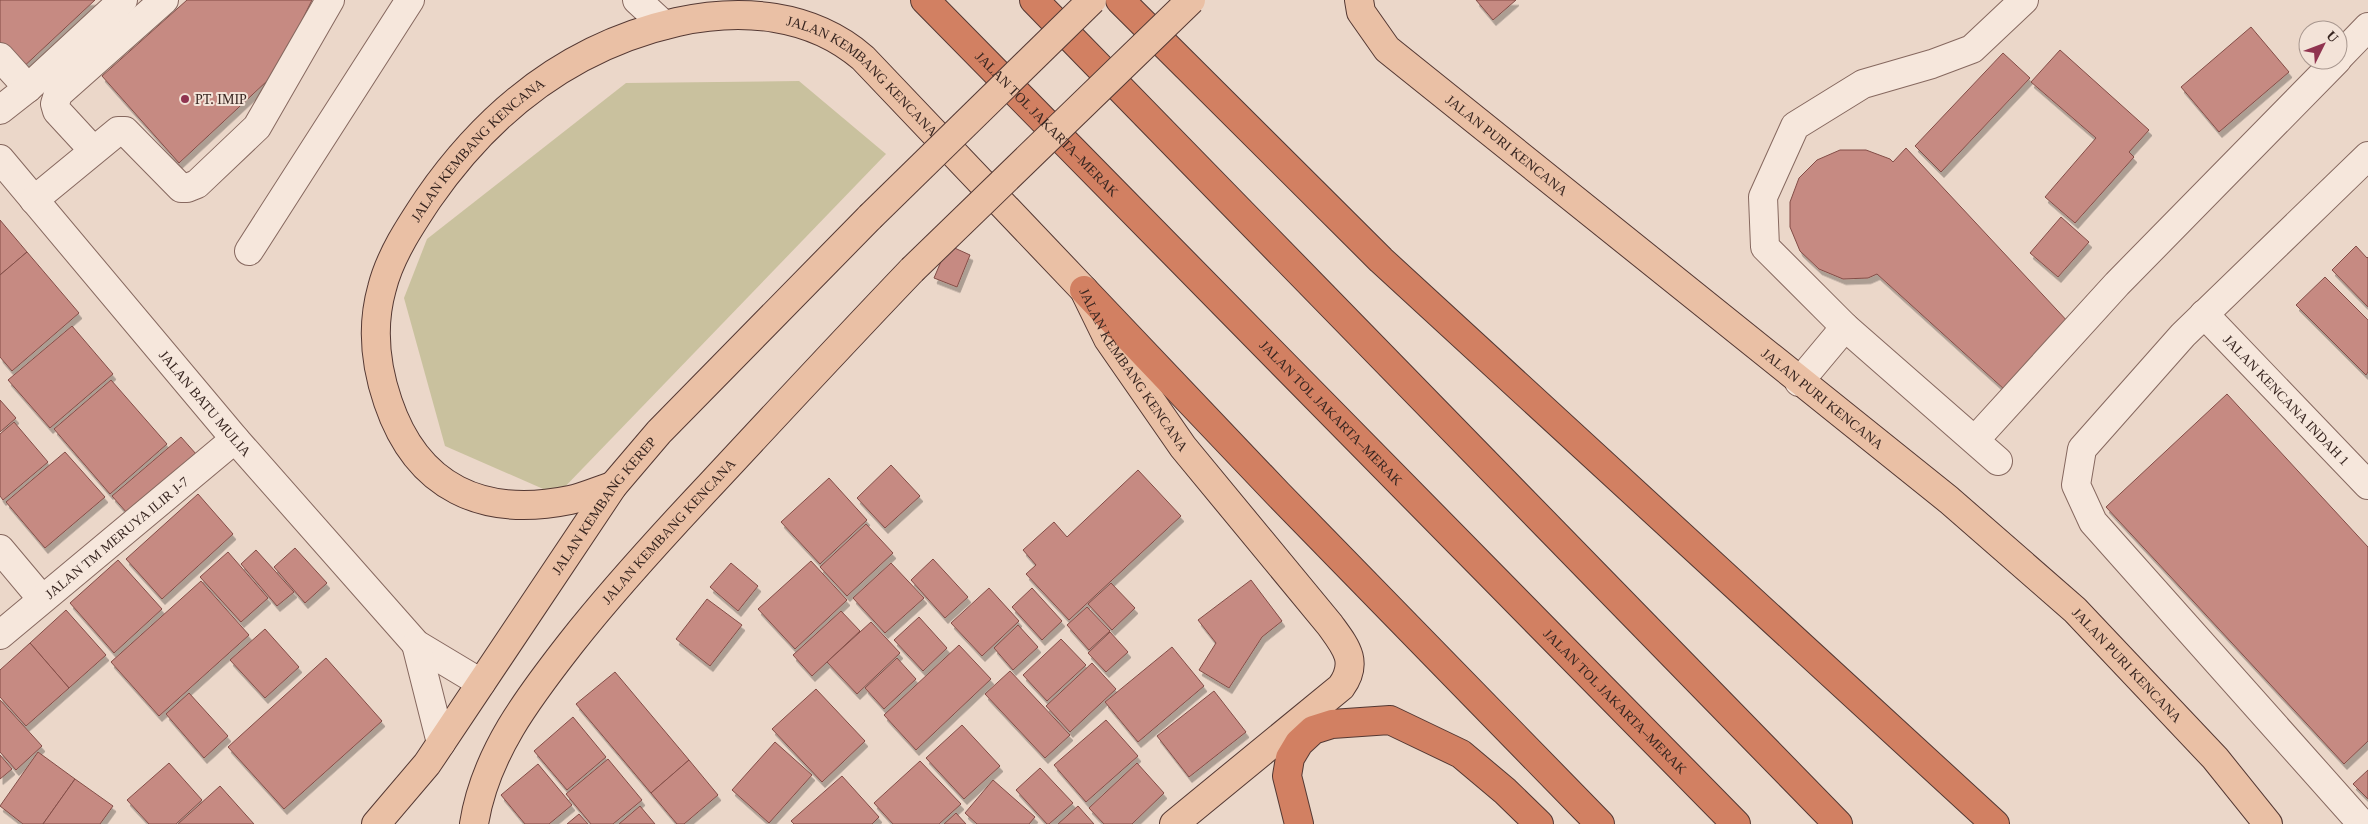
<svg xmlns="http://www.w3.org/2000/svg" width="2368" height="824" font-family="Georgia,serif">
<defs>
<filter id="shadow"><feDropShadow dx="3" dy="5.5" stdDeviation="0" flood-color="#0004"/></filter>
</defs>
<rect width="100%" height="100%" fill="#ebd7c9"/>
<polygon fill="#c9c19e" points="799,81 886,154 557,495 445,446 404,298 427,239 626,83"/>
<g fill="#c68a82" stroke="#834d47" filter="url(#shadow)">
<polygon points="0,0 95,0 19,71 0,50"/>
<polygon points="187,0 312,0 283,59 267,81 179,163 102,76"/>
<polygon points="1476,0 1516,0 1493,20"/>
<polygon points="2251,27 2289,72 2219,132 2181,87"/>
<polygon points="2060,50 2149,130 2129,152 2134,157 2075,223 2045,197 2096,138 2031,82"/>
<polygon points="2003,53 2030,78 1941,172 1915,146"/>
<polygon points="1906,148 2070,324 2005,390 1877,274 1868,278 1843,279 1819,269 1800,251 1790,227 1790,202 1799,178 1817,160 1840,150 1866,150 1890,159 1893,162"/>
<polygon points="2061,217 2089,242 2058,277 2030,253"/>
<polygon points="0,220 27,252 0,275"/>
<polygon points="948,245 970,255 957,287 934,278"/>
<polygon points="2356,246 2367,258 2368,257 2368,307 2332,270"/>
<polygon points="27,252 79,313 12,371 0,357 0,275"/>
<polygon points="2325,277 2368,320 2368,372 2366,375 2296,305"/>
<polygon points="72,326 113,374 50,428 8,380"/>
<polygon points="111,380 167,444 110,494 54,429"/>
<polygon points="2227,394 2368,547 2368,741 2344,764 2106,507"/>
<polygon points="0,400 16,418 0,432"/>
<polygon points="14,422 48,462 3,500 0,496 0,434"/>
<polygon points="181,437 204,463 135,522 112,496"/>
<polygon points="65,452 105,497 45,548 6,502"/>
<polygon points="891,465 920,496 885,528 857,498"/>
<polygon points="1138,470 1181,516 1069,620 1026,574 1036,565 1023,550 1054,522 1067,537"/>
<polygon points="829,478 867,520 820,564 781,522"/>
<polygon points="198,494 233,534 162,599 126,559"/>
<polygon points="866,524 893,553 847,596 820,567"/>
<polygon points="295,548 327,583 305,603 274,567"/>
<polygon points="256,550 294,592 277,606 241,564"/>
<polygon points="228,552 268,598 241,622 200,577"/>
<polygon points="933,559 968,597 945,618 911,580"/>
<polygon points="118,560 162,609 114,653 70,603"/>
<polygon points="811,561 847,600 795,649 758,609"/>
<polygon points="731,563 758,586 738,611 710,587"/>
<polygon points="891,563 924,598 885,633 853,598"/>
<polygon points="1251,580 1282,621 1262,637 1229,688 1199,670 1216,643 1198,620"/>
<polygon points="201,581 249,635 159,716 111,662"/>
<polygon points="1111,583 1135,608 1112,630 1088,604"/>
<polygon points="989,588 1019,621 982,656 951,623"/>
<polygon points="1032,588 1062,621 1042,640 1012,607"/>
<polygon points="707,599 742,625 710,666 676,639"/>
<polygon points="1087,607 1110,631 1089,650 1067,625"/>
<polygon points="66,610 106,655 69,688 30,643"/>
<polygon points="841,611 860,631 812,676 793,655"/>
<polygon points="919,617 947,648 923,671 894,640"/>
<polygon points="871,622 900,653 857,694 827,662"/>
<polygon points="1018,625 1038,647 1013,670 994,648"/>
<polygon points="265,629 299,667 265,698 230,660"/>
<polygon points="1110,632 1128,652 1106,672 1088,653"/>
<polygon points="1061,639 1086,665 1047,701 1023,675"/>
<polygon points="30,643 69,688 26,726 0,697 0,670"/>
<polygon points="959,645 991,679 916,750 884,715"/>
<polygon points="1172,647 1204,686 1138,742 1105,702"/>
<polygon points="326,658 382,721 284,809 228,747"/>
<polygon points="897,658 916,679 884,709 865,688"/>
<polygon points="1092,663 1116,689 1070,732 1046,706"/>
<polygon points="1010,671 1070,735 1045,758 985,694"/>
<polygon points="615,672 689,760 651,793 576,704"/>
<polygon points="816,689 865,741 822,782 772,729"/>
<polygon points="1214,691 1246,732 1189,777 1157,736"/>
<polygon points="189,693 228,736 204,758 166,714"/>
<polygon points="0,700 42,746 16,770 0,752"/>
<polygon points="573,717 606,757 567,790 534,751"/>
<polygon points="1106,720 1138,756 1086,802 1054,765"/>
<polygon points="962,725 1000,766 964,799 926,758"/>
<polygon points="775,742 812,775 769,823 732,790"/>
<polygon points="38,752 75,779 43,824 23,824 0,806"/>
<polygon points="0,755 12,769 0,779"/>
<polygon points="608,759 642,800 613,824 591,824 566,794"/>
<polygon points="689,760 718,795 684,824 677,824 651,793"/>
<polygon points="920,761 961,804 939,824 893,824 874,803"/>
<polygon points="169,763 202,800 176,824 149,824 127,800"/>
<polygon points="1137,763 1164,793 1132,824 1104,824 1089,808"/>
<polygon points="538,764 572,805 549,824 525,824 501,795"/>
<polygon points="1040,768 1073,803 1049,824 1047,824 1016,790"/>
<polygon points="2368,770 2368,799 2353,784"/>
<polygon points="842,776 879,817 872,824 794,824 791,821"/>
<polygon points="75,779 113,806 100,824 43,824"/>
<polygon points="993,780 1035,817 1029,824 977,824 965,813"/>
<polygon points="220,786 254,824 178,824"/>
<polygon points="640,806 655,824 619,824"/>
<polygon points="1078,806 1094,824 1058,824"/>
<polygon points="956,813 966,824 944,824"/>
<polygon points="579,814 588,824 567,824"/>
</g>
<g fill="none" stroke-linecap="round" stroke-linejoin="round">
<defs>
<g id="minor">
<polyline points="637,0 664,25"/>
<polyline points="0,57 28,88"/>
<polyline points="2338,58 2368,27"/>
<polyline points="0,110 28,88 123,0"/>
<polyline points="93,150 57,111 55,104 58,94 164,0"/>
<path id="s1" d="M0 159 235 439 416 644 481 683"/>
<polyline points="34,200 118,131 125,131 181,188 187,188 197,184 257,127 330,0"/>
<polyline points="249,251 410,0"/>
<path id="s2" d="M2204 314 2368 485"/>
<polyline points="1799,382 1845,327"/>
<polyline points="1975,440 2117,284 2337,60"/>
<polyline points="1998,461 1845,327 1765,247 1763,197 1795,126 1863,84 1932,64 1972,49 2024,0"/>
<polyline points="0,549 42,599"/>
<path id="s3" d="M0 635 235 439"/>
<polyline points="416,644 441,743"/>
<polyline points="2362,824 2093,522 2076,485 2082,449 2183,335 2368,156"/>
</g>
<g id="major">
<path id="s4" d="M1359 0 1361 12 1387 49 1949 500 2075 610 2215 758 2268 824"/>
<path id="s5" d="M613 486C599 490 585 497 570 500 483 518 417 488 388 402 375 364 371 327 382 288 390 256 410 226 428 199 489 111 571 46 677 22 741 8 811 13 863 58L1084 290 1108 339 1183 447 1330 625C1346 647 1359 662 1341 687L1174 824"/>
<path id="s6" d="M376 824 427 764 613 486 659 432 870 217"/>
<path id="s7" d="M474 824C485 754 528 698 571 643 615 587 664 534 713 482 779 411 845 340 912 270"/>
</g>
<g id="highway">
<path id="s8" d="M925 0 1736 824"/>
<polyline points="1034,0 1838,824"/>
<polyline points="1120,0 1381,260 1995,824"/>
<polyline points="1084,290 1278,494 1600,824"/>
<polyline points="1299,824 1287,776 1290,758 1299,743 1313,730 1332,724 1390,720 1461,754 1505,791 1539,824"/>
</g>
</defs>
<use href="#minor" stroke="#86685f" stroke-width="30"/>
<use href="#major" stroke="#543833" stroke-width="30"/>
<use href="#highway" stroke="#543833" stroke-width="30"/>
<use href="#minor" stroke="#f6e7dc" stroke-width="28"/>
<use href="#major" stroke="#eac0a5" stroke-width="28"/>
<use href="#highway" stroke="#d28062" stroke-width="28"/>
<defs>
<g id="major-bridge">
<polyline points="870,217 1092,0"/>
<polyline points="912,270 1191,0"/>
</g>
</defs>
<use href="#major-bridge" stroke="#543833" stroke-width="30" stroke-linecap="butt"/>
<use href="#major-bridge" stroke="#eac0a5" stroke-width="28"/>
</g>
<circle fill="#903450" stroke="#f3e3d8" stroke-width="2" cx="185" cy="99" r="5"/>
<g text-anchor="middle" stroke-width="4" stroke-linejoin="round" paint-order="stroke">
<g font-size="14" fill="#382621" stroke="#f3e3d8">
<text dy="5" stroke="none"><textPath href="#s5" startOffset="1011">JALAN KEMBANG KENCANA</textPath></text>
<text dy="5" stroke="none"><textPath href="#s8" startOffset="174">JALAN TOL JAKARTA–MERAK</textPath></text>
<text dy="5" stroke="none"><textPath href="#s4" startOffset="211">JALAN PURI KENCANA</textPath></text>
<text dy="5" stroke="none"><textPath href="#s5" startOffset="562">JALAN KEMBANG KENCANA</textPath></text>
<text dy="5" stroke="none"><textPath href="#s5" startOffset="1416">JALAN KEMBANG KENCANA</textPath></text>
<text dy="5" stroke="none"><textPath href="#s4" startOffset="616">JALAN PURI KENCANA</textPath></text>
<text dy="5" stroke="none"><textPath href="#s2" startOffset="119">JALAN KENCANA INDAH 1</textPath></text>
<text dy="5" stroke="none"><textPath href="#s1" startOffset="319">JALAN BATU MULIA</textPath></text>
<text dy="5" stroke="none"><textPath href="#s8" startOffset="579">JALAN TOL JAKARTA–MERAK</textPath></text>
<text dy="5" stroke="none"><textPath href="#s6" startOffset="392">JALAN KEMBANG KEREP</textPath></text>
<text dy="5" stroke="none"><textPath href="#s7" startOffset="356">JALAN KEMBANG KENCANA</textPath></text>
<text dy="5" stroke="none"><textPath href="#s3" startOffset="152">JALAN TM MERUYA ILIR J-7</textPath></text>
<text dy="5" stroke="none"><textPath href="#s4" startOffset="1021">JALAN PURI KENCANA</textPath></text>
<text dy="5" stroke="none"><textPath href="#s8" startOffset="984">JALAN TOL JAKARTA–MERAK</textPath></text>
</g>
<g font-size="14" fill="#382621" stroke="#f3e3d8" text-anchor="start">
<text x="195" y="104">PT. IMIP</text>
</g>
</g>
<g transform="translate(2323 45) rotate(48)"><circle r="24" fill="#f3e3d8" stroke="#a8978f"/>
<path d="M0-4L9 19L0 12L-9 19Z" fill="#903450"/>
<text y="-8" font-size="14" font-weight="bold" text-anchor="middle" fill="#382621">U</text>
</g>
</svg>
